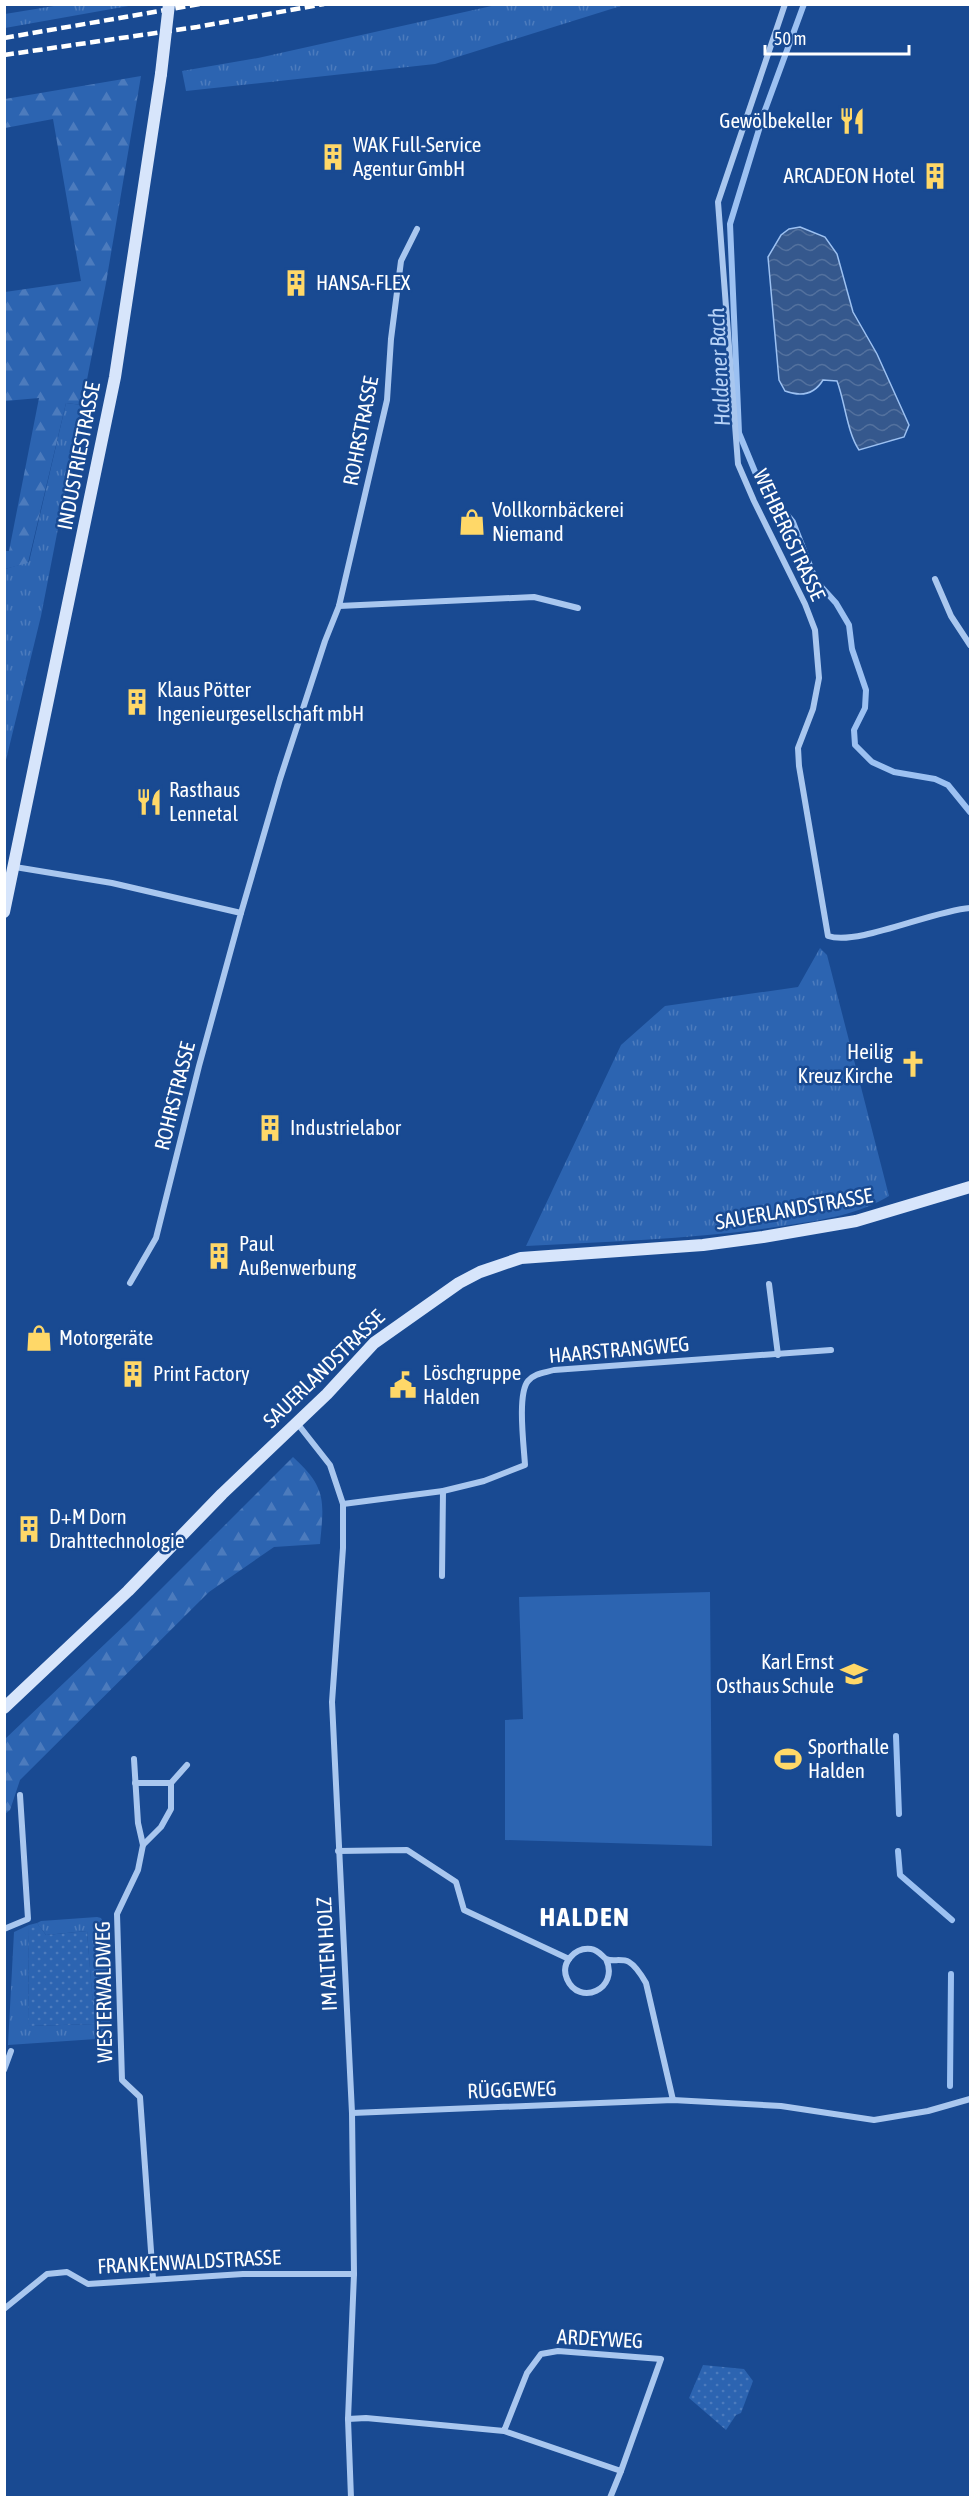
<svg xmlns="http://www.w3.org/2000/svg" width="975" height="2502" font-family="'Asap Condensed',sans-serif">
<defs>
<pattern id="grass-tufts" width="24" height="20" patternUnits="userSpaceOnUse" patternTransform="scale(1.5)"><rect width="24" height="20" fill="#2c64b1"/><path d="M3 7l-1-3M5 7V3M7 7l1-3M15 17l-1-3M17 17v-4M19 17l1-3" fill="none" stroke="#4c7bbd"/></pattern>
<pattern id="forest-firs" width="22" height="20" patternUnits="userSpaceOnUse" patternTransform="scale(1.5)"><rect width="22" height="20" fill="#2c64b1"/><path d="M5 1l3.5 6h-7zM16 11l3.5 6h-7z" fill="#4c7bbd"/></pattern>
<pattern id="park-dots" width="8" height="8" patternUnits="userSpaceOnUse" patternTransform="scale(1.5)"><rect width="8" height="8" fill="#2c64b1"/><path d="M2 2h.1M6 6h.1" fill="none" stroke="#4c7bbd" stroke-width="1.8" stroke-linecap="round"/></pattern>
<pattern id="water-waves" width="16" height="10" patternUnits="userSpaceOnUse" patternTransform="scale(1.5)"><rect width="16" height="10" fill="#35588d"/><path d="M0 5q4-4 8 0t8 0" fill="none" stroke="#53719e"/></pattern>
</defs>
<rect width="100%" height="100%" fill="#194a92"/>
<g fill="url(#grass-tufts)">
<polygon points="60,5 60,4 134,5 5,28 5,14"/>
<polygon points="496,5 624,5 435,64 186,91 182,71 258,58"/>
<polygon points="66,403 82,405 41,616 5,764 5,569 29,562"/>
<path d="M820 948 827 955 889 1196C859 1214 823 1220 789 1225 702 1239 614 1241 526 1246L621 1045 665 1006 798 987Z"/>
<polygon points="97,1917 101,1918 104,1924 109,2005 93,2006 87,1931 46,1935 37,1923 41,1921"/>
<polygon points="29,1925 28,2026 96,2024 104,2017 110,2016 111,2038 8,2045 14,1932"/>
</g>
<g fill="url(#forest-firs)">
<polygon points="141,76 106,283 82,405 66,403 28,563 5,569 5,551 9,551 39,398 5,401 5,292 81,281 53,119 5,128 5,99"/>
<path d="M293 1457C327 1488 324 1501 320 1544L274 1547 209 1592 20 1780 10 1810 5 1814V1739L129 1621Z"/>
</g>
<g fill="url(#park-dots)">
<polygon points="37,1923 46,1935 87,1931 93,2005 103,2005 104,2017 96,2024 28,2026 29,1925"/>
<polygon points="703,2365 744,2369 753,2381 741,2413 736,2415 726,2430 689,2398"/>
</g>
<polygon fill="#2c64b1" points="710,1592 712,1846 505,1840 505,1720 523,1719 519,1597"/>
<path fill="url(#water-waves)" stroke="#9cc1f2" stroke-width="1.5" d="M800 227 825 237 837 254 853 312 877 354 909 425 904 437 859 450C847 432 845 402 837 381L823 380C814 395 801 397 785 391L779 380 768 257 781 235 789 229Z"/>
<g fill="none" stroke-linecap="round" stroke-linejoin="round">
<g stroke="#9cc1f2" stroke-width="6">
<polyline points="804,4 765,110 730,224 739,433 758,479 793,522 816,581 836,603 849,625 852,649 866,690 865,708 854,730 855,745 872,762 894,772 935,779 948,785 970,812"/>
<polyline points="896,1736 899,1814"/>
<polyline points="898,1851 900,1875 952,1920"/>
<polyline points="950,2086 951,1974"/>
</g>
<g stroke="#a9c7ef" stroke-width="6">
<path d="M785 4 718 202 738 464 754 501 805 604 815 630 819 678 813 709 798 748 799 766 828 936C858 946 931 911 970 908"/>
<polyline points="935,579 951,616 970,645"/>
<polyline points="339,606 534,597 578,608"/>
<polyline points="15,867 112,883 241,913 199,1066 156,1238 130,1283"/>
<polyline points="241,913 280,779 325,641 339,606 387,400 391,339 401,261 417,229"/>
<polyline points="769,1284 778,1355"/>
<polyline points="297,1423 330,1465 343,1504 343,1548 332,1702 352,2113 354,2274 348,2419 351,2498"/>
<path d="M343 1504 443 1491 484 1481 525 1465C524 1447 517 1394 528 1381 535 1373 544 1373 554 1370L831 1350"/>
<polyline points="442,1576 443,1491"/>
<polyline points="134,1759 138,1823 143,1845"/>
<polyline points="135,1783 171,1783"/>
<polyline points="338,1851 407,1850 456,1882 464,1910 569,1959"/>
<polyline points="4,1929 28,1919 20,1795"/>
<path d="M606 1959C620 1989 579 2007 567 1979 560 1963 575 1947 591 1949 598 1950 601 1955 606 1959 612 1962 622 1958 629 1962 636 1966 642 1976 646 1983L673 2100"/>
<polyline points="4,2070 11,2051"/>
<polyline points="352,2113 673,2100 781,2106 874,2120 928,2111 970,2099"/>
<polyline points="153,2279 140,2097 122,2080 117,1914 138,1870 143,1845 161,1827 171,1809 171,1783 187,1765"/>
<polyline points="4,2309 47,2274 67,2272 88,2284 243,2274 354,2274"/>
<polyline points="348,2419 366,2418 504,2431 621,2471 661,2359 558,2351 541,2354 527,2373 504,2431"/>
<polyline points="610,2498 621,2471"/>
</g>
<g stroke="#d7e5fb" stroke-width="12">
<polyline points="4,912 115,377 161,74"/>
<polyline points="4,1708 128,1591 222,1494 327,1394 374,1343 459,1283 480,1272 521,1258 703,1245 763,1237 856,1221 970,1187"/>
</g>
<g stroke="#fff" stroke-width="4.5" stroke-dasharray="10 4.5" stroke-linecap="butt">
<polyline points="4,38 200,4"/>
<polyline points="4,55 197,27 324,4"/>
</g>
<polyline stroke="#d7e5fb" stroke-width="12" points="161,74 169,4"/>
</g>
<defs>
<symbol id="restaurant-bare" viewBox="-9 -9 18 18"><path d="M-5-6h1v4h1v-4h1v4h1v-4h1v5L-1.5 .5V6h-2V.5L-5-1ZM5-6V6H3V1.5H1.5Q1.5-4 5-6Z" fill="#ffd868" stroke="#194a92" stroke-width="2.5" paint-order="stroke"/></symbol>
<symbol id="building-bare" viewBox="-9 -9 18 18"><path d="M-4-6H4V6H1V3H-1V6H-4ZM-2.5-4.3h1.7v1.8h-1.7ZM.8-4.3h1.7v1.8H.8ZM-2.5-1h1.7V.8h-1.7ZM.8-1h1.7V.8H.8Z" fill="#ffd868" stroke="#194a92" stroke-width="2.5" paint-order="stroke"/></symbol>
<symbol id="shop-bare" viewBox="-9 -9 18 18"><path d="M-5-2.5h2.3a2.7 3.5 0 0 1 5.4 0H5L5.5 6h-11ZM-1.5-2.5h3a1.5 2.3 0 0 0-3 0Z" fill="#ffd868" stroke="#194a92" stroke-width="2.5" paint-order="stroke"/></symbol>
<symbol id="church-bare" viewBox="-9 -9 18 18"><path d="M-1.2-6h2.4v3.5h3.3v2.4h-3.3V6h-2.4V-.1h-3.3v-2.4h3.3Z" fill="#ffd868" stroke="#194a92" stroke-width="2.5" paint-order="stroke"/></symbol>
<symbol id="civic-bare" viewBox="-9 -9 18 18"><path d="M-.6-6.5H3V-4.5H.6V-3L4-1V1h2V6H-6V1h2V-1L-.6-3ZM-1.2 2.5V6h2.4V2.5Z" fill="#ffd868" stroke="#194a92" stroke-width="2.5" paint-order="stroke"/></symbol>
<symbol id="school-bare" viewBox="-9 -9 18 18"><path d="M0-5L7-2L0 1L-7-2ZM-4 1L0 2.5L4 1V4Q0 6-4 4Z" fill="#ffd868" stroke="#194a92" stroke-width="2.5" paint-order="stroke"/></symbol>
<symbol id="stadium-bare" viewBox="-9 -9 18 18"><path d="M0-5a6.5 5 0 1 0 0 10a6.5 5 0 1 0 0-10ZM-3.5-1.8h7v3.6h-7Z" fill="#ffd868" stroke="#194a92" stroke-width="2.5" paint-order="stroke"/></symbol>
</defs>
<g fill-rule="evenodd">
<use href="#restaurant-bare" x="833" y="102" width="38" height="38"/>
<use href="#building-bare" x="314" y="138" width="38" height="38"/>
<use href="#building-bare" x="916" y="157" width="38" height="38"/>
<use href="#building-bare" x="277" y="264" width="38" height="38"/>
<use href="#shop-bare" x="453" y="503" width="38" height="38"/>
<use href="#building-bare" x="118" y="683" width="38" height="38"/>
<use href="#restaurant-bare" x="130" y="783" width="38" height="38"/>
<use href="#church-bare" x="894" y="1045" width="38" height="38"/>
<use href="#building-bare" x="251" y="1109" width="38" height="38"/>
<use href="#building-bare" x="200" y="1237" width="38" height="38"/>
<use href="#shop-bare" x="20" y="1319" width="38" height="38"/>
<use href="#building-bare" x="114" y="1355" width="38" height="38"/>
<use href="#civic-bare" x="384" y="1366" width="38" height="38"/>
<use href="#building-bare" x="10" y="1510" width="38" height="38"/>
<use href="#school-bare" x="835" y="1655" width="38" height="38"/>
<use href="#stadium-bare" x="769" y="1740" width="38" height="38"/>
</g>
<g text-anchor="middle" stroke-width="5" stroke-linejoin="round" paint-order="stroke">
<g font-size="21" fill="#fff" stroke="#194a92" text-anchor="start">
<text x="832" y="128" text-anchor="end">Gewölbekeller</text>
<text x="353" y="152">WAK Full-Service<tspan x="353" dy="24">Agentur GmbH</tspan></text>
<text x="915" y="183" text-anchor="end">ARCADEON Hotel</text>
<text x="316" y="290">HANSA-FLEX</text>
<text x="492" y="517">Vollkornbäckerei<tspan x="492" dy="24">Niemand</tspan></text>
<text x="157" y="697">Klaus Pötter<tspan x="157" dy="24">Ingenieurgesellschaft mbH</tspan></text>
<text x="169" y="797">Rasthaus<tspan x="169" dy="24">Lennetal</tspan></text>
<text x="893" y="1059" text-anchor="end">Heilig<tspan x="893" dy="24">Kreuz Kirche</tspan></text>
<text x="290" y="1135">Industrielabor</text>
<text x="239" y="1251">Paul<tspan x="239" dy="24">Außenwerbung</tspan></text>
<text x="59" y="1345">Motorgeräte</text>
<text x="423" y="1380">Löschgruppe<tspan x="423" dy="24">Halden</tspan></text>
<text x="153" y="1381">Print Factory</text>
<text x="49" y="1524">D+M Dorn<tspan x="49" dy="24">Drahttechnologie</tspan></text>
<text x="834" y="1669" text-anchor="end">Karl Ernst<tspan x="834" dy="24">Osthaus Schule</tspan></text>
<text x="808" y="1754">Sporthalle<tspan x="808" dy="24">Halden</tspan></text>
</g>
<g font-size="21" fill="#fff" stroke="#194a92">
<text transform="translate(361 431) rotate(-79)" y="7">ROHRSTRASSE</text>
<text transform="translate(79 456) rotate(-79)" y="7">INDUSTRIESTRASSE</text>
<text transform="translate(789 535) rotate(65)" y="7">WEHBERGSTRASSE</text>
<text transform="translate(175 1096) rotate(-76)" y="7">ROHRSTRASSE</text>
<text transform="translate(794 1209) rotate(-10)" y="7">SAUERLANDSTRASSE</text>
<text transform="translate(619 1350) rotate(-5)" y="7">HAARSTRANGWEG</text>
<text transform="translate(324 1369) rotate(-44)" y="7">SAUERLANDSTRASSE</text>
<text transform="translate(327 1954) rotate(-93)" y="7">IM ALTEN HOLZ</text>
<text transform="translate(104 1992) rotate(-91)" y="7">WESTERWALDWEG</text>
<text transform="translate(512 2090) rotate(-2)" y="7">RÜGGEWEG</text>
<text transform="translate(189 2262) rotate(-3)" y="7">FRANKENWALDSTRASSE</text>
<text transform="translate(600 2339) rotate(3)" y="7">ARDEYWEG</text>
</g>
<g font-size="22" font-style="italic" fill="#b5d1f6" stroke="#194a92">
<text transform="translate(719 367) rotate(-93)" y="8">Haldener Bach</text>
</g>
<g font-size="27" font-weight="bold" letter-spacing="1.5" fill="#fff" stroke="#194a92">
<text x="585" y="1926">HALDEN</text>
</g>
</g>
<rect width="975" height="2502" fill="none" stroke="#ffffff" stroke-width="12"/>
<path d="M765 45v9h144v-9" fill="none" stroke="#ffffff" stroke-width="3"/>
<text x="774" y="45" font-size="18" fill="#ffffff" stroke="#194a92" stroke-width="4.5" paint-order="stroke">50 m</text>
</svg>
